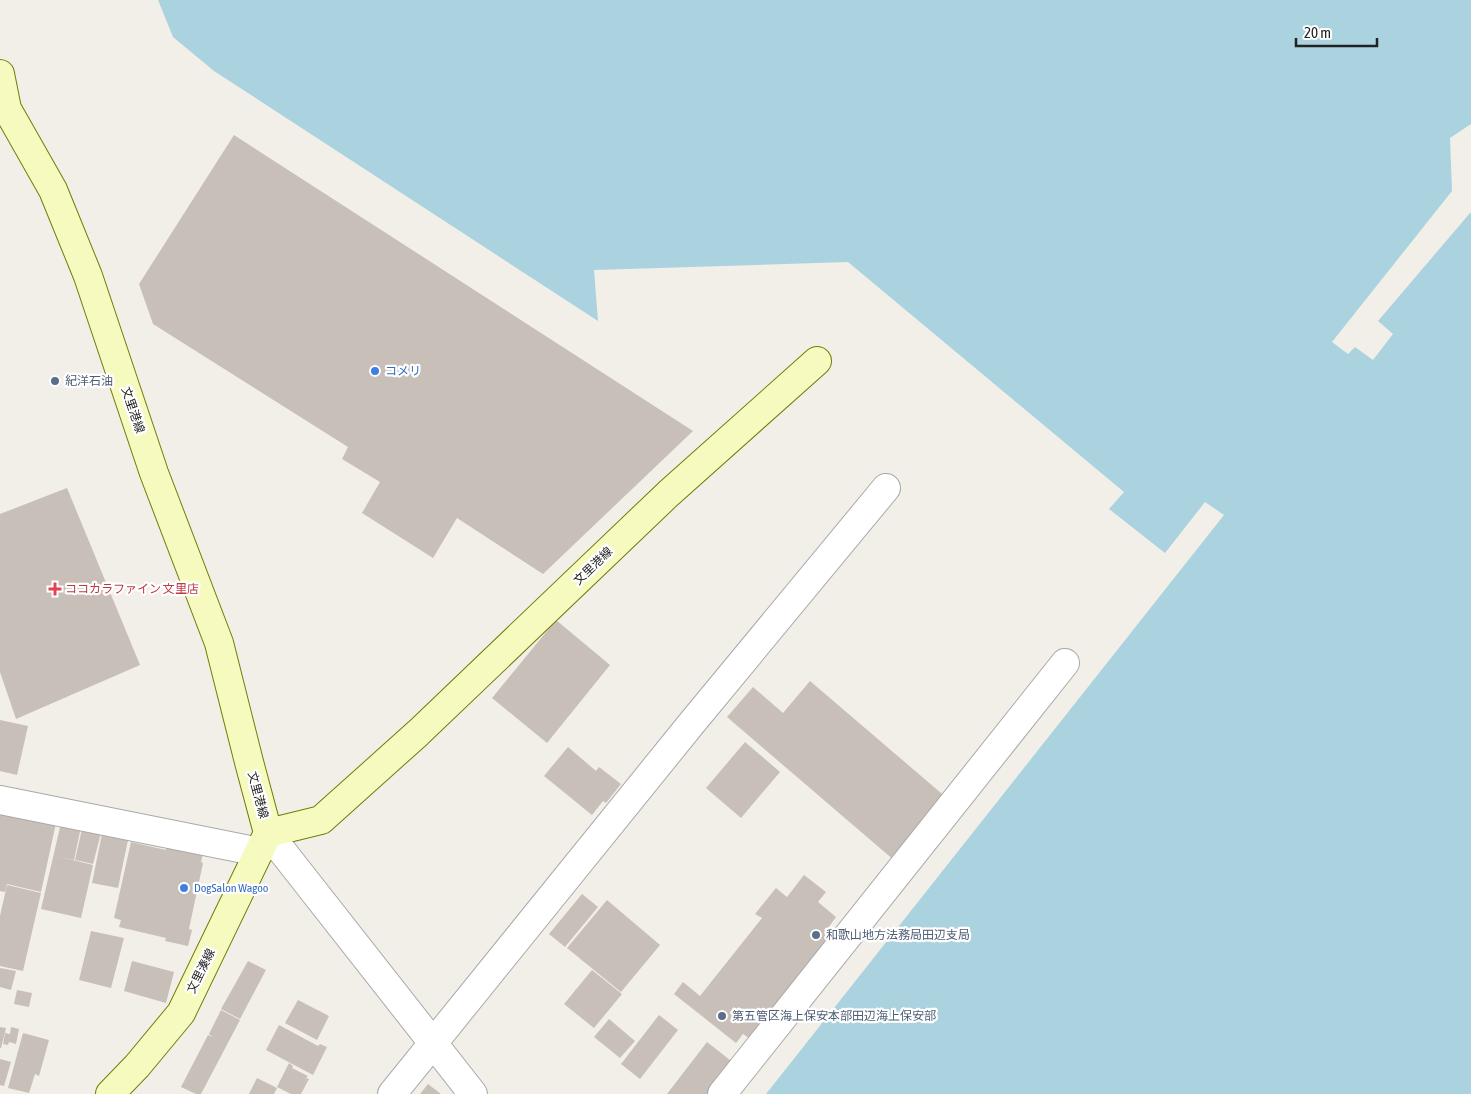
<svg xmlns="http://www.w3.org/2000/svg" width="1471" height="1094" font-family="'Asap Condensed','Noto Sans JP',sans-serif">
<rect width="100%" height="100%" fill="#f2efe9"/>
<polygon fill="#aad3df" points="158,0 1471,0 1471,124 1450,138 1452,191 1332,342 1348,354 1355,347 1373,360 1393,334 1378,321 1470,213 1471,213 1471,1094 766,1094 1224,515 1205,502 1165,553 1109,509 1124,492 848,262 594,270 598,321 214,71 173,37"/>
<g fill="#c7bfb8">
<polygon points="234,135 693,431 543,574 457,518 433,558 362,513 380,482 342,459 348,447 153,324 139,284"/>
<polygon points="67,488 140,665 16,719 0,672 0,514"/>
<polygon points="556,620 610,665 547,743 492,698"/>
<polygon points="810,681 948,799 895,861 727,717 753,687 783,713"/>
<polygon points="0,720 28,726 17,775 0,771"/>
<polygon points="745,742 780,772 741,818 706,788"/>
<polygon points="568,747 596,771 599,767 621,784 606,803 603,801 592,815 544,776"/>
<polygon points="0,811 56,823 41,892 7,884 5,892 0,891"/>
<polygon points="61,823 81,827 74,860 56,856 93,865 81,918 41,909"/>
<polygon points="82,829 101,833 93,864 75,860"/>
<polygon points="102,834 128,840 118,888 92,883"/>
<polygon points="131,842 166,850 166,846 203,854 201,862 203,863 189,929 192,930 188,946 165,941 166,938 119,927 121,920 114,918"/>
<polygon points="804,875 826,892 818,902 836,917 828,928 833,932 749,1038 743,1034 736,1043 674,994 683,982 700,996 762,918 755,914 776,888 787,897"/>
<polygon points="7,885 41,893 23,971 0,966 0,916"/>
<polygon points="582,894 598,907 565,947 549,934"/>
<polygon points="607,900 660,945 621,992 567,948"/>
<polygon points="91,931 124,938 111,988 79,980"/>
<polygon points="132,961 174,972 166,1003 124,991"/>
<polygon points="248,961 266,970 240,1019 221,1009"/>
<polygon points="0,968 16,971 11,990 0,987"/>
<polygon points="592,970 622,994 594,1028 564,1004"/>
<polygon points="17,990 32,993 29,1007 14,1004"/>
<polygon points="298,1000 329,1016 317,1040 285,1023"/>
<polygon points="221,1010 240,1020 201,1094 196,1094 181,1087 208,1035 213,1037 209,1034"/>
<polygon points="659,1015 678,1030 640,1079 621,1064"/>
<polygon points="609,1019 635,1041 620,1058 594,1037"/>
<polygon points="279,1025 318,1046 320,1044 327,1047 313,1075 266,1050"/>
<polygon points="0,1027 6,1028 1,1048 0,1048"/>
<polygon points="11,1027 19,1029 16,1044 9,1042 8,1045 3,1044 5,1033 10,1034"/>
<polygon points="23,1033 49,1040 39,1076 35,1074 29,1093 8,1088"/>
<polygon points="707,1042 735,1064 711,1094 667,1094"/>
<polygon points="0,1059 11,1062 4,1086 0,1085"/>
<polygon points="289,1063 293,1066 292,1068 308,1076 306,1078 309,1079 301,1094 291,1094 277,1087"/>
<polygon points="257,1078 277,1088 274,1094 249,1094"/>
<polygon points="428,1084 441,1094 420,1094"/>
</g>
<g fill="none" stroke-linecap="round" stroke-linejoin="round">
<defs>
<g id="minor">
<polyline points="0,800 259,852"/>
<polyline points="268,833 473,1094"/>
<polyline points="392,1094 691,724 886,488"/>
<polyline points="722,1094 1065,663"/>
</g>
<g id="secondary">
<polyline points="0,74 7,109 53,190 88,276 154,473 219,643 249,762 268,833"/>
<polyline points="268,833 321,820 418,733 668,494 817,361"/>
<polyline points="110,1094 137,1066 181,1013 268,833"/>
</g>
</defs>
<use href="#minor" stroke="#a9a9a9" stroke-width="30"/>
<use href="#secondary" stroke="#707d05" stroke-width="30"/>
<use href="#minor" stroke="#fff" stroke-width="28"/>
<use href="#secondary" stroke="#f7fabf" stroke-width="28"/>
</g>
<g fill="#3f7fe0" stroke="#fff" stroke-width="2">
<circle cx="375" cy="371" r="5"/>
<circle cx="184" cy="888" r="5"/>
</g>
<g fill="#5c6f8a" stroke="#fff" stroke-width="2">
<circle cx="55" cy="381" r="5"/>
<circle cx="816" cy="935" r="5"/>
<circle cx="722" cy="1016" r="5"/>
</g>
<path fill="#e0444e" stroke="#fff" stroke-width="2" d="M52.5 581.5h5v5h5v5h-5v5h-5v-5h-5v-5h5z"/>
<g text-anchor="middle" stroke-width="4.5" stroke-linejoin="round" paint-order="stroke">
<g font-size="12" fill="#366cbe" stroke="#fff" text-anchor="start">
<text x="385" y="375">コメリ</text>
<text x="194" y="892">DogSalon Wagoo</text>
</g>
<g font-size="12" fill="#4e5e75" stroke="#fff" text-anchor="start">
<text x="65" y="385">紀洋石油</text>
<text x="826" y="939">和歌山地方法務局田辺支局</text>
<text x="732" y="1020">第五管区海上保安本部田辺海上保安部</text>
</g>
<g font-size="12" fill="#222" stroke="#fff">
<text transform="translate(133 410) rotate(71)" y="4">文里港線</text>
<text transform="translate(593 566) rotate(-44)" y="4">文里港線</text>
<text transform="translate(258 795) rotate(75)" y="4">文里港線</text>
<text transform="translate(201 971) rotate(-64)" y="4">文里湊線</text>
</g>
<g font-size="12" fill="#be3a42" stroke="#fff" text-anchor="start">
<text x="65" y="593">ココカラファイン 文里店</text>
</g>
</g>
<path d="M1296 38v8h81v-8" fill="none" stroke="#222222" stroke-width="2.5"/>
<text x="1304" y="38" font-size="15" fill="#222222" stroke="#ffffff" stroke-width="4" paint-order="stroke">20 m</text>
</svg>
